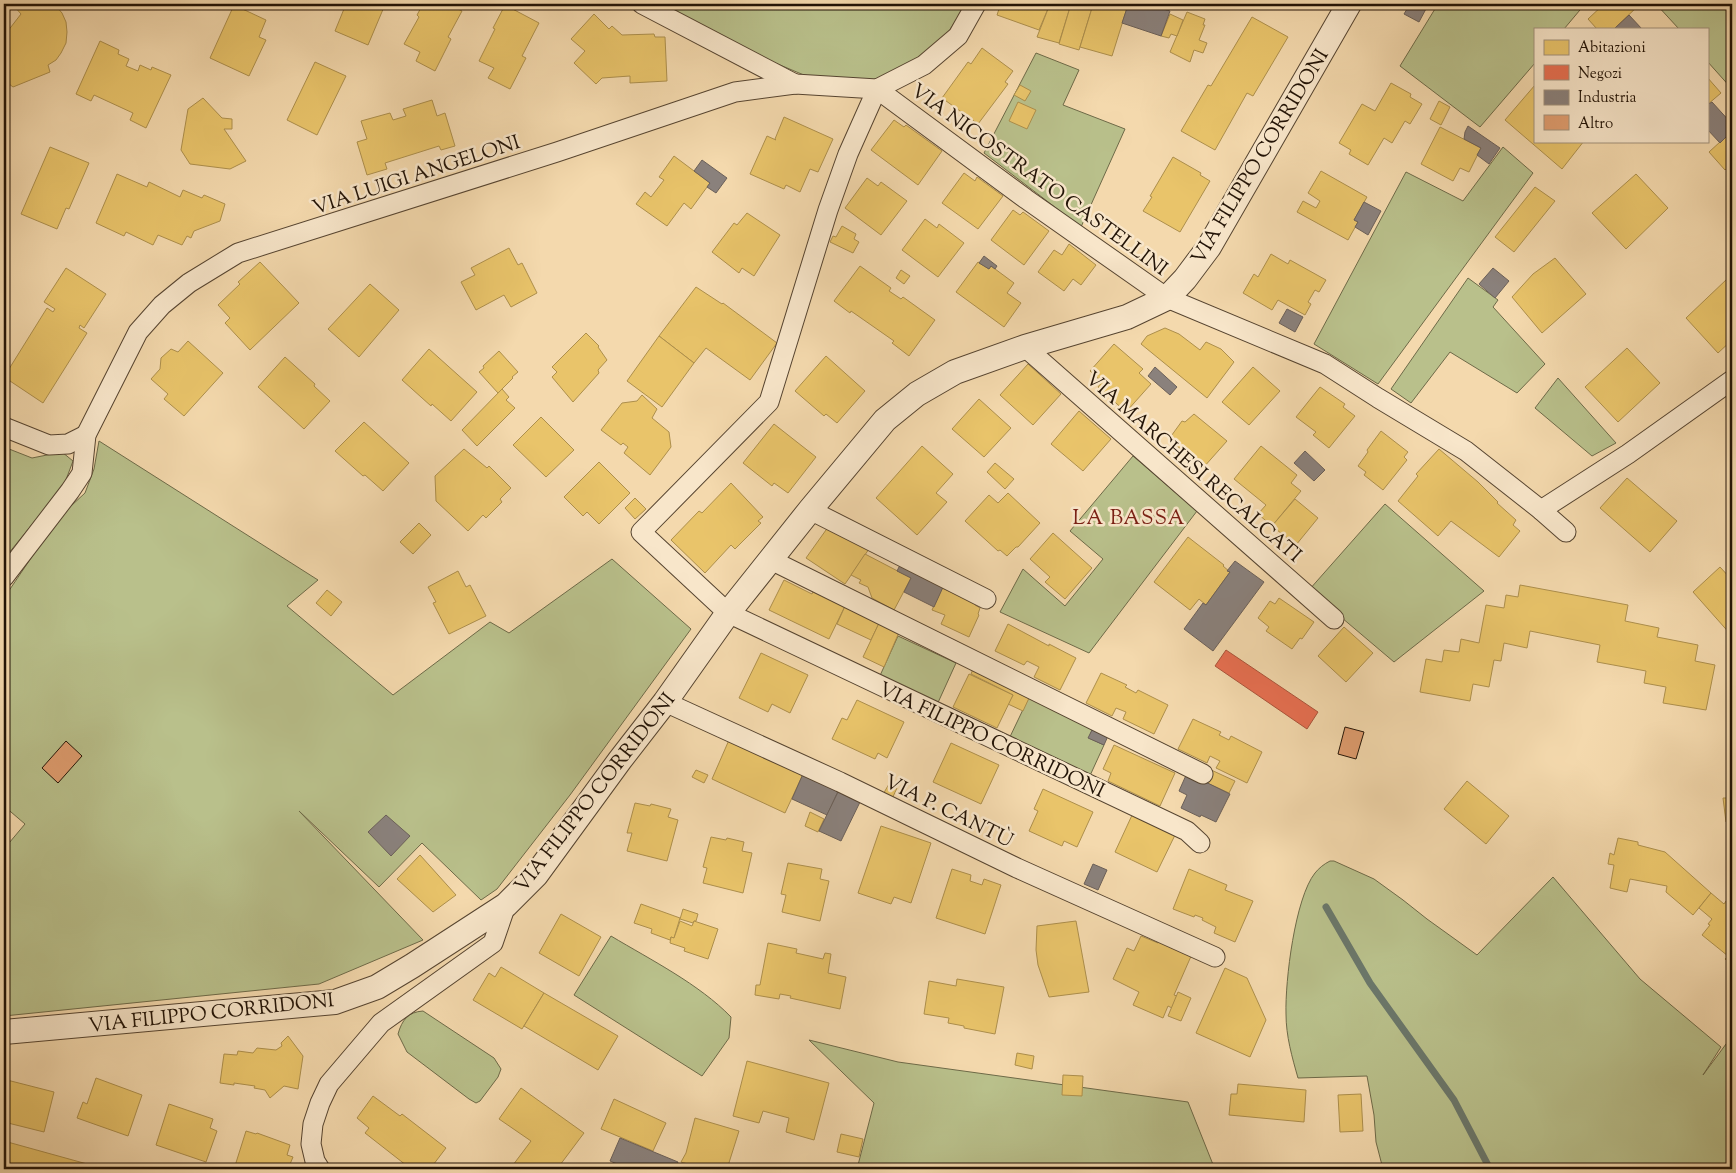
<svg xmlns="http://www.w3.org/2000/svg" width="1736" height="1173" font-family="'Sorts Mill Goudy',serif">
<rect width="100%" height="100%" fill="#f4d9ad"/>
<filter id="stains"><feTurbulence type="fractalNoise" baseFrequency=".004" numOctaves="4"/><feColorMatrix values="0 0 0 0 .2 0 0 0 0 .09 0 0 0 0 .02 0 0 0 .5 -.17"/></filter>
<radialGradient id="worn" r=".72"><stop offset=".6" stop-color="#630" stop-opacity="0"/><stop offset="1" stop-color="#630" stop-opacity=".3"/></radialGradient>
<g fill="#b9c08b" stroke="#6e6a48">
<polygon points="660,4 966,4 946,36 905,70 871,82 811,78 749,52"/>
<polygon points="1438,4 1585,4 1564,29 1535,29 1535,63 1480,127 1400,66"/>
<polygon points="1656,4 1732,4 1732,89 1707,61 1707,29 1679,29"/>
<polygon points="1036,53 1079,70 1063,105 1125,129 1081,227 984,153"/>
<polygon points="1503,147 1533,173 1378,384 1314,344 1406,172 1463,201"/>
<polygon points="1468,278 1498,300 1493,307 1545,364 1517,393 1450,352 1411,403 1391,389"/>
<polygon points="1558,378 1616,443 1592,456 1535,408"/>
<polygon points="99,441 318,580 287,606 393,695 490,622 509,633 612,559 691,629 570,795 497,889 481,900 422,843 379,887 299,811 423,940 319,984 4,1016 4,979 9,941 4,941 4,849 25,824 4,806 4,598 58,518 85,493 94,469"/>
<polygon points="4,447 32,458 62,452 73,461 64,485 4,559"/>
<polygon points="1133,456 1197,511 1089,653 1000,612 1023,569 1065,606 1103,559 1070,531"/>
<polygon points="1385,504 1484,591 1394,662 1309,590"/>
<polygon points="898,636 956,663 936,707 878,680"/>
<polygon points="1029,697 1093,728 1089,738 1104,745 1088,780 1008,741"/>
<path d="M1330 861H1334L1374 879 1403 900 1427 919 1477 955 1553 877 1640 979 1721 1047 1703 1075 1732 1036V1169H1383L1376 1142 1374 1115 1367 1076 1298 1078C1292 1057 1286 1036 1286 1014 1285 981 1295 898 1315 873 1319 868 1324 864 1330 861Z"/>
<path d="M611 936C651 960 699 984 731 1017L729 1038 702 1076 574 995Z"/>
<path d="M423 1011 494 1058 501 1069 498 1077 480 1101 476 1103 469 1099 407 1052 398 1034C402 1020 408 1012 423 1011Z"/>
<polygon points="809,1040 898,1062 1188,1102 1214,1167 1239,1169 857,1169 874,1103"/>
</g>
<g fill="#e9c46a" stroke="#ad8f4c">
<polygon points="17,4 55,5 62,13 66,22 67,32 66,43 61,53 56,60 48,65 50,72 13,87 4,80 4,36 21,14 14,6"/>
<polygon points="346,4 389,4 387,9 384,7 368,45 335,31"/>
<polygon points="423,4 448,4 462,11 448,37 451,39 435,71 416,61 420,52 404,44 419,17 417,15"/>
<polygon points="1002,4 1050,4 1039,30 997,15 1000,6 1001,7"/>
<polygon points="1050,4 1071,4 1059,43 1037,37"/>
<polygon points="1071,4 1079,4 1092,8 1079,50 1059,44"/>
<polygon points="1083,4 1126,4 1127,8 1112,56 1080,47 1092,8"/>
<polygon points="1604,4 1640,4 1614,29 1597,29 1588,19"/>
<polygon points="234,5 266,20 259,37 266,40 249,76 210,58"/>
<polygon points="505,5 539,23 522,56 526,58 510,89 488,78 494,68 479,61 495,29 493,28"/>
<polygon points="1187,12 1205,19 1203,25 1205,25 1199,40 1207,43 1203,53 1194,50 1190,62 1170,52"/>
<polygon points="594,14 609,29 612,26 622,35 654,34 655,37 665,37 667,81 630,83 630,76 602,78 596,84 574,63 585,51 571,39"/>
<polygon points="1170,14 1183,20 1177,36 1171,34 1169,38 1161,36"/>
<polygon points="1252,17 1288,37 1253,96 1247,93 1215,150 1181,131 1208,85 1211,86"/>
<polygon points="100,41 119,50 118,54 129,59 126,66 138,71 140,65 151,70 152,67 171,75 146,128 130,120 133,113 94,95 91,101 76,94"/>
<polygon points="982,48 1013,71 1005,82 1008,84 978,124 942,98 968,62 971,64"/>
<polygon points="315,62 346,76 317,135 287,120"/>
<polygon points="1707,77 1721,93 1707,105"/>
<polygon points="1391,83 1411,94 1410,97 1422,104 1410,124 1405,121 1392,143 1384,138 1368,165 1349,154 1351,150 1339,143 1362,104 1375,111"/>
<polygon points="1020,85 1031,91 1025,101 1014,95"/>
<polygon points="1535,85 1535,141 1584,141 1562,169 1505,120"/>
<polygon points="203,98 222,118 232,119 232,129 224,129 246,161 230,169 190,164 181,150 188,109"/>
<polygon points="432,100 437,116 445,113 455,146 441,150 439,146 385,163 387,169 367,175 357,142 367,139 361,121 390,113 393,120 406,116 403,109"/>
<polygon points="1439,101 1450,107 1441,125 1430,119"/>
<polygon points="1018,102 1036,110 1027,129 1009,121"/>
<polygon points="784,117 833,139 818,172 810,169 800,192 786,185 784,189 750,174 767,136 776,140 775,139"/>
<polygon points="894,120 904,127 906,125 942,151 918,185 871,150"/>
<polygon points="1440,127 1481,148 1469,172 1460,168 1453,181 1421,164"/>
<polygon points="1732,131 1732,163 1725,170 1709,152"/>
<polygon points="50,147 89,163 69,209 66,208 57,229 21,214"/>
<polygon points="674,156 710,183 691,209 684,203 667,226 636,204 645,192 651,197 664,180 659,177"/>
<polygon points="1173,157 1201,173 1200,175 1210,181 1180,232 1143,211 1152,197 1150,196"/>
<polygon points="1321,171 1367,197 1354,220 1358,222 1348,240 1297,212 1303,201 1316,208 1320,201 1308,193"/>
<polygon points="964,173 975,181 977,177 1003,196 978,229 942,203"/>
<polygon points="117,174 147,187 149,182 180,197 183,190 202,198 204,195 225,204 220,221 194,231 191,238 187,236 182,245 158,235 153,245 126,232 124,236 96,223"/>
<polygon points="1636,174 1668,208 1626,249 1592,213"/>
<polygon points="867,178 878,186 881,182 907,201 881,235 845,208"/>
<polygon points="1535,187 1555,201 1514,252 1495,237"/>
<polygon points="1013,210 1020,215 1023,212 1049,231 1024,265 991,240"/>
<polygon points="747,213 780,235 754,276 742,268 739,273 712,252 734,223 737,225"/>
<polygon points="925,219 937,228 939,224 964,243 938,277 902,250"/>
<polygon points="842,226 856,234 854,239 859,242 853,253 830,242 833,236 836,237"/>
<polygon points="1069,244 1096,265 1081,285 1073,279 1064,291 1038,272 1054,250 1062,255"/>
<polygon points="509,248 518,265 522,263 537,293 511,307 504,295 476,310 461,282 475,275 471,268"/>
<polygon points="1271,254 1288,264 1290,260 1326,280 1319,292 1315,290 1308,302 1311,304 1305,315 1278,300 1272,310 1243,293 1254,274 1258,277"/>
<polygon points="1555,258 1586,294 1542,333 1512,297 1533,274"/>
<polygon points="260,262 299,303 250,350 225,323 230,318 218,305 240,284 238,282"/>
<polygon points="978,262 989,269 991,266 1014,283 1007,293 1021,303 1004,327 956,292"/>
<polygon points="860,266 891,288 889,291 901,299 903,297 935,320 909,356 892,343 894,341 851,311 850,313 834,301"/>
<polygon points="66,268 106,294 84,328 80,325 79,328 87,333 43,403 4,377 47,308 53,312 55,309 44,302"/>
<polygon points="901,270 910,276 904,284 896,278"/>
<polygon points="1727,279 1732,285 1732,340 1718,353 1686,318"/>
<polygon points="370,284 399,310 359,357 328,329"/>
<polygon points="696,287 722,304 723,303 777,343 750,380 706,348 694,363 659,336"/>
<polygon points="1165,328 1179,334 1200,350 1206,342 1221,349 1234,362 1207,398 1141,344 1147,336"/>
<polygon points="586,333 599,346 598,347 607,360 598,370 599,373 573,402 552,377 557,372 552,367"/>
<polygon points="659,336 694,363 662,407 627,381"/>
<polygon points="188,341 223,373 184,416 164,399 168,394 151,379 160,369 161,358 171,349 178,352"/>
<polygon points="1114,344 1143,369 1139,373 1151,384 1126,412 1098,387 1102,382 1090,371"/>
<polygon points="1627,348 1660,383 1618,422 1585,387"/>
<polygon points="429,349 477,392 451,421 432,404 431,406 402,380"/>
<polygon points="499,351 518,372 512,377 513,378 498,393 479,372 484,368 483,366"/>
<polygon points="826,356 865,391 837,423 826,414 824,416 795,391"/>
<polygon points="285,357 315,384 314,386 330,401 304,429 258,387"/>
<polygon points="1028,364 1061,394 1033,425 1000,395"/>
<polygon points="1253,367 1280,391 1249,425 1222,402"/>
<polygon points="1320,387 1345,404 1343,407 1355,416 1329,448 1313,435 1316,432 1296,417"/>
<polygon points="502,389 509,397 506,400 515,408 477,446 462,430"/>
<polygon points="642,395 657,409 652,418 669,432 671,447 650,475 624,453 628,447 623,443 621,445 601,430 622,403 637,401"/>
<polygon points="979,399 1011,428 984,457 952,429"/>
<polygon points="1079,411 1111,439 1083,471 1051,444"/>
<polygon points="1194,414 1227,441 1203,468 1169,439 1182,421 1185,422"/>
<polygon points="541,417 574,450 546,477 513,445"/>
<polygon points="364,422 409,463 383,491 365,475 363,476 335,451"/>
<polygon points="774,424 816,457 788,493 774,483 772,486 743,463"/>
<polygon points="1381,431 1408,452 1404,457 1407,460 1383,490 1364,475 1366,472 1358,466 1368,452 1367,450"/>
<polygon points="922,446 953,474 936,493 947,502 917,535 876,498"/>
<polygon points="1261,446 1297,475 1291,483 1301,491 1272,526 1258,514 1266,505 1234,479"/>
<polygon points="464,449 487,468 489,466 511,488 500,499 502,502 486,518 483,515 468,531 436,501 435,476"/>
<polygon points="1439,449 1478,482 1498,502 1497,503 1516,520 1513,525 1520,531 1499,557 1451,521 1438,536 1398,501 1418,476 1416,474"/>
<polygon points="599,462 630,493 599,524 587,512 583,516 564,497"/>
<polygon points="995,463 1014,479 1005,489 987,472"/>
<polygon points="1627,478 1677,521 1650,552 1600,508"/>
<polygon points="731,483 763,517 758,521 761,523 735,549 731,545 705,573 671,540 699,511 702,513"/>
<polygon points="1008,493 1040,523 1018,547 1016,547 1007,556 1000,550 998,551 965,521 989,495 998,503"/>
<polygon points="635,498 646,509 635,519 625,508"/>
<polygon points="1295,499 1318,518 1296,545 1272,526"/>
<polygon points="419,523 431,535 413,554 400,542"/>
<polygon points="831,523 869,549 845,584 806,558"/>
<polygon points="1053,533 1092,568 1065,599 1045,582 1050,577 1030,559"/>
<polygon points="1188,537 1224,565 1223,566 1230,572 1206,605 1199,599 1190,610 1154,582"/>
<polygon points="865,554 911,578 894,610 872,598 868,587 859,583 861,580 851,575"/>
<polygon points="1720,567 1732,580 1732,636 1693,592"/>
<polygon points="458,571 466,587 470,585 486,616 449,634 433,603 436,602 428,587"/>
<polygon points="784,580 812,594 815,587 846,604 829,639 769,610"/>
<polygon points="1520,585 1628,605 1625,621 1659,628 1657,637 1698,645 1695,661 1715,665 1706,710 1663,703 1666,687 1644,683 1646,671 1597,662 1600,645 1530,631 1527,648 1504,643 1501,661 1494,660 1489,687 1473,684 1470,701 1420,692 1426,659 1442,662 1444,650 1459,652 1461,639 1479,643 1486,605 1504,608 1506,595 1518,597"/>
<polygon points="942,588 976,603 975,605 980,608 978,614 979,615 969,637 941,624 945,615 932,610"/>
<polygon points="327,590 342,602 331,616 316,603"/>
<polygon points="1279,598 1314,622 1302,639 1300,638 1292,649 1266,631 1269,627 1258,618 1270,601 1275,604"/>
<polygon points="846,604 880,621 871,640 837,624"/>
<polygon points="880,621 900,630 884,667 863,657"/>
<polygon points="1008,624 1049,646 1049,644 1076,658 1060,690 1034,677 1039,667 1027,661 1024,665 995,651"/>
<polygon points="1344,627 1373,653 1346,682 1318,656"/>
<polygon points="761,653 808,675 790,713 772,704 768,712 739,698"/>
<polygon points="973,669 1030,696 1023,711 1008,704 1013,695 971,674"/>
<polygon points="1101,673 1127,685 1125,687 1136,693 1138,690 1168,705 1154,734 1123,719 1126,712 1116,708 1112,716 1086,703"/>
<polygon points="969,674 1013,695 997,728 953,707"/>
<polygon points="857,700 904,722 887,758 878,753 875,759 832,739 842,718 847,720"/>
<polygon points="1193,719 1221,732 1219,735 1229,740 1231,736 1262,752 1247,783 1216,768 1220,761 1210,756 1207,763 1178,749"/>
<polygon points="729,740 803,774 785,813 712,779"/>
<polygon points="951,743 999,765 981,804 933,782"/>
<polygon points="1114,745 1175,773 1160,806 1108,781 1111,773 1103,769"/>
<polygon points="1209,769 1235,781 1229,793 1203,781"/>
<polygon points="696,770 708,775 704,783 692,777"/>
<polygon points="1467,781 1509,816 1486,844 1444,809"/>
<polygon points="889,784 897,788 891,801 882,796"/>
<polygon points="1043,789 1093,812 1077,847 1064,841 1062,846 1029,831 1038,811 1034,809"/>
<polygon points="1723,798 1732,798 1732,823 1726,822"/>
<polygon points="635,803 650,806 651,804 671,809 668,817 678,820 667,861 627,851 632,833 627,833"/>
<polygon points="810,812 824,819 818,832 805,826"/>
<polygon points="1133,813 1176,833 1157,872 1115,852"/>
<polygon points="881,826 931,843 911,903 894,897 891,904 858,893"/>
<polygon points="711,837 726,840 727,838 744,842 742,851 752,853 743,893 703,883 707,868 703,867"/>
<polygon points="1618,838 1638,842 1638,845 1665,852 1711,893 1693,915 1666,892 1667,886 1630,879 1627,892 1610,888 1614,865 1608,864 1610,853 1614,855"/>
<polygon points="420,855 456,895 433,912 397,879"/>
<polygon points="788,863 822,869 820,879 829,881 820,921 782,912 786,895 781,894"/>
<polygon points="952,869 971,875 970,881 982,885 984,879 1001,885 985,934 936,918"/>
<polygon points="1189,869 1227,885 1225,890 1253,901 1235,942 1214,933 1216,927 1202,920 1203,918 1195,915 1194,917 1173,909"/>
<polygon points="1711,893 1724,904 1726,901 1732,906 1732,965 1725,959 1728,956 1702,935 1710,925 1708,924 1712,919 1699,908"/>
<polygon points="641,904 680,918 674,938 671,937 670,940 651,933 652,929 634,923"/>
<polygon points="683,909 698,914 696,921 694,921 693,923 680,919"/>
<polygon points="561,914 601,937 579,976 539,953"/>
<polygon points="680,921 692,926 694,921 718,929 708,959 684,951 685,948 670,943 671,937 674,938"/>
<polygon points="1076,921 1089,992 1049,997 1038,965 1036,950 1037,926"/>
<polygon points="1141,936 1158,943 1159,939 1192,954 1174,995 1177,996 1172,1008 1168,1006 1163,1018 1133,1005 1139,992 1113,979 1127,948 1134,951"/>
<polygon points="768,943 797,949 796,953 823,959 825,953 831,954 828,973 846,977 840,1009 790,998 791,996 780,994 779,999 755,995 756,985 760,985"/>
<polygon points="501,967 544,993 522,1029 473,1000 489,973 495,977"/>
<polygon points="1225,968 1247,978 1266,1020 1250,1057 1196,1033"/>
<polygon points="957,979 1004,987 995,1034 964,1028 964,1026 948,1023 949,1018 924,1014 929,981 956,986"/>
<polygon points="1178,992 1191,998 1181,1021 1168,1016"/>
<polygon points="544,993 618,1036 598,1070 524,1026"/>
<polygon points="288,1036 303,1056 298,1089 284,1086 270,1098 265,1090 254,1088 255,1086 234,1083 234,1085 220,1083 224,1054 237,1055 238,1051 253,1053 257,1048 276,1050 282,1046 281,1043"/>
<polygon points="1017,1053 1034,1056 1032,1069 1015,1065"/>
<polygon points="747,1061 829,1083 814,1140 786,1132 789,1118 763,1111 759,1123 733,1116"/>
<polygon points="1063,1075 1083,1076 1082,1096 1062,1095"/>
<polygon points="96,1078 142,1095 128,1136 77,1118 83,1102 87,1104"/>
<polygon points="7,1080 54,1092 44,1132 4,1122 4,1094"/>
<polygon points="1238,1084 1306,1090 1304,1122 1229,1115 1231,1094 1237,1094"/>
<polygon points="521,1088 584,1133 557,1169 510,1169 531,1141 499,1119"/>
<polygon points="1361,1094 1363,1131 1340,1132 1338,1095"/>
<polygon points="373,1096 400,1116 402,1114 446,1148 430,1169 411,1169 365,1133 369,1128 357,1118"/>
<polygon points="614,1099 666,1123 653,1151 601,1129"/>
<polygon points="169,1104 213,1119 210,1128 217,1131 206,1162 156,1145"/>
<polygon points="695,1118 739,1131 727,1169 705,1169 681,1162 686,1153"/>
<polygon points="246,1131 256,1134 257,1133 290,1145 287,1155 293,1157 288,1169 234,1169"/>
<polygon points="841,1134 863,1139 859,1157 837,1152"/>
<polygon points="4,1141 98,1167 97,1169 4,1169"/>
</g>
<polygon fill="#e76f51" stroke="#ac533a" points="1226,650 1318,712 1307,729 1215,666"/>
<g fill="#8a817c" stroke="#6b6059">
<polygon points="1122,4 1146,4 1170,11 1161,36 1122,23 1127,8 1121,6"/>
<polygon points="1410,4 1421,4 1427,7 1419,22 1404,14"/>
<polygon points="1629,15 1642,29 1614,29"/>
<polygon points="1712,102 1732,124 1732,131 1720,143 1707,129 1707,105"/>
<polygon points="1468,126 1500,148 1489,164 1477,155 1481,148 1464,139 1465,132"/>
<polygon points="702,160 727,178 716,193 707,187 710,183 694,171"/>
<polygon points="1364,202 1381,211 1368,235 1355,227 1358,222 1354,220"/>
<polygon points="984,256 997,266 995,269 991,266 989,269 979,263"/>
<polygon points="1493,268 1509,281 1495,298 1479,284"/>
<polygon points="1287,309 1303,317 1295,332 1279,323"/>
<polygon points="1155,367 1177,387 1170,395 1148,376"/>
<polygon points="1305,451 1325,470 1314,481 1294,463"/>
<polygon points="1235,561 1264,582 1213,651 1184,629 1203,603 1206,605 1230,572 1227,571"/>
<polygon points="901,563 944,585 934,607 904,592 911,578 897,571"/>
<polygon points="1093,728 1108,736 1104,745 1088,738"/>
<polygon points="1187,773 1230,794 1216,822 1201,815 1200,817 1181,808 1187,795 1179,791"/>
<polygon points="803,774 840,787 827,815 792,799"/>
<polygon points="839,790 861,800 841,841 819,831"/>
<polygon points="386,815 410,836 391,856 368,832"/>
<polygon points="1093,864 1107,870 1098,890 1084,884"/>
<polygon points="620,1138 678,1162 675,1169 629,1169 610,1161"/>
</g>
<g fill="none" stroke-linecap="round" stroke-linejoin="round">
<polyline stroke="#6b776a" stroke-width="7" points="1326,907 1370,983 1454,1100 1490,1169"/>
</g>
<g fill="#e09d6f" stroke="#221306">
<polygon points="1345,727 1364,732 1356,759 1338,754"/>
<polygon points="66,741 82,756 58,783 42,768"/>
</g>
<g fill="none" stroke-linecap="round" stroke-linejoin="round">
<defs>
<g id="minor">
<polyline points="642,4 795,84"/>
<polyline points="877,89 848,154 828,210 769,402 641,532 728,613 1187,831 1200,843"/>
<polyline points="877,89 1026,199 1167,298 1325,364 1378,398 1466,451 1541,510 1566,532"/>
<polyline points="1025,347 1334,619"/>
<polyline points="4,427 49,445 68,444 86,435"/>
<polyline points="810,510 986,599"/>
<polyline points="1541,510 1628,454 1732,380"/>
<polyline points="771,560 1203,774"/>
<polyline points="4,577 70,491 82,473 86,435 138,332 162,305 189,283 238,253 557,152 735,92 795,84 877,89 924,65 958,36 976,4"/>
<polyline points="665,702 840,782 1017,868 1215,957"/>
<polyline points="320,1169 315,1161 311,1144 313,1124 320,1103 329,1084 381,1023 493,943 506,905"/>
</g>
<polyline id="tertiary" points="4,1032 335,1002 377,987 412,966 506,905 536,875 620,760 665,702 728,613 810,510 885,420 917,394 955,372 1025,347 1127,317 1167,298 1185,279 1209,247 1349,4"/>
</defs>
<use href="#minor" stroke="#564430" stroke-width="21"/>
<use href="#tertiary" stroke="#564430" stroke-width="26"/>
<use href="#minor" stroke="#f8e6ca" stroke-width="19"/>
<use href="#tertiary" stroke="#f8e6ca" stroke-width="24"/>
</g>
<g text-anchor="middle" stroke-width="5" stroke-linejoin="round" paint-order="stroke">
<g font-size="20" fill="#221306" stroke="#f8e6ca">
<text transform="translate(1259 156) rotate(-59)" y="7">VIA FILIPPO CORRIDONI</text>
<text transform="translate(416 174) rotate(-18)" y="7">VIA LUIGI ANGELONI</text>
<text transform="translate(1040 179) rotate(36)" y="7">VIA NICOSTRATO CASTELLINI</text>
<text transform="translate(1194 466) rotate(41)" y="7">VIA MARCHESI RECALCATI</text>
<text transform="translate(992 739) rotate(25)" y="7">VIA FILIPPO CORRIDONI</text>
<text transform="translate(594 792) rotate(-52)" y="7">VIA FILIPPO CORRIDONI</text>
<text transform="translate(949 810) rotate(26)" y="7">VIA P. CANTÙ</text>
<text transform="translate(211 1012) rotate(-6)" y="7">VIA FILIPPO CORRIDONI</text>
</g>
<g font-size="21" letter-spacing="1" fill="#7a1f14" stroke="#f8e6ca">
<text x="1129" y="524">LA BASSA</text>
</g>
</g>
<rect width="1736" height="1173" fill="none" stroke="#f4d9ad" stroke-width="20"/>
<rect x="5" y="5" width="1726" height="1163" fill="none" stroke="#221306" stroke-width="2.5"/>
<rect x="10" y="10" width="1716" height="1153" fill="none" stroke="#221306"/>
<rect x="1534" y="28" width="175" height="115" fill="#f8e6ca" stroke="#a2927c"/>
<rect x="1544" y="40" width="25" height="15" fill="#e9c46a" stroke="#a2927c"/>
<text x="1578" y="52" font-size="15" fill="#221306">Abitazioni</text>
<rect x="1544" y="65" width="25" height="15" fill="#e76f51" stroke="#a2927c"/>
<text x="1578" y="78" font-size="15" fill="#221306">Negozi</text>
<rect x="1544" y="90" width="25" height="15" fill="#8a817c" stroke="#a2927c"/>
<text x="1578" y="102" font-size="15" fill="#221306">Industria</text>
<rect x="1544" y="115" width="25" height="15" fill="#e09d6f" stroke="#a2927c"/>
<text x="1578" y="128" font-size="15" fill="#221306">Altro</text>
<rect width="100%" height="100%" filter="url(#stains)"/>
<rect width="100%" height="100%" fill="url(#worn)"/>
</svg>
